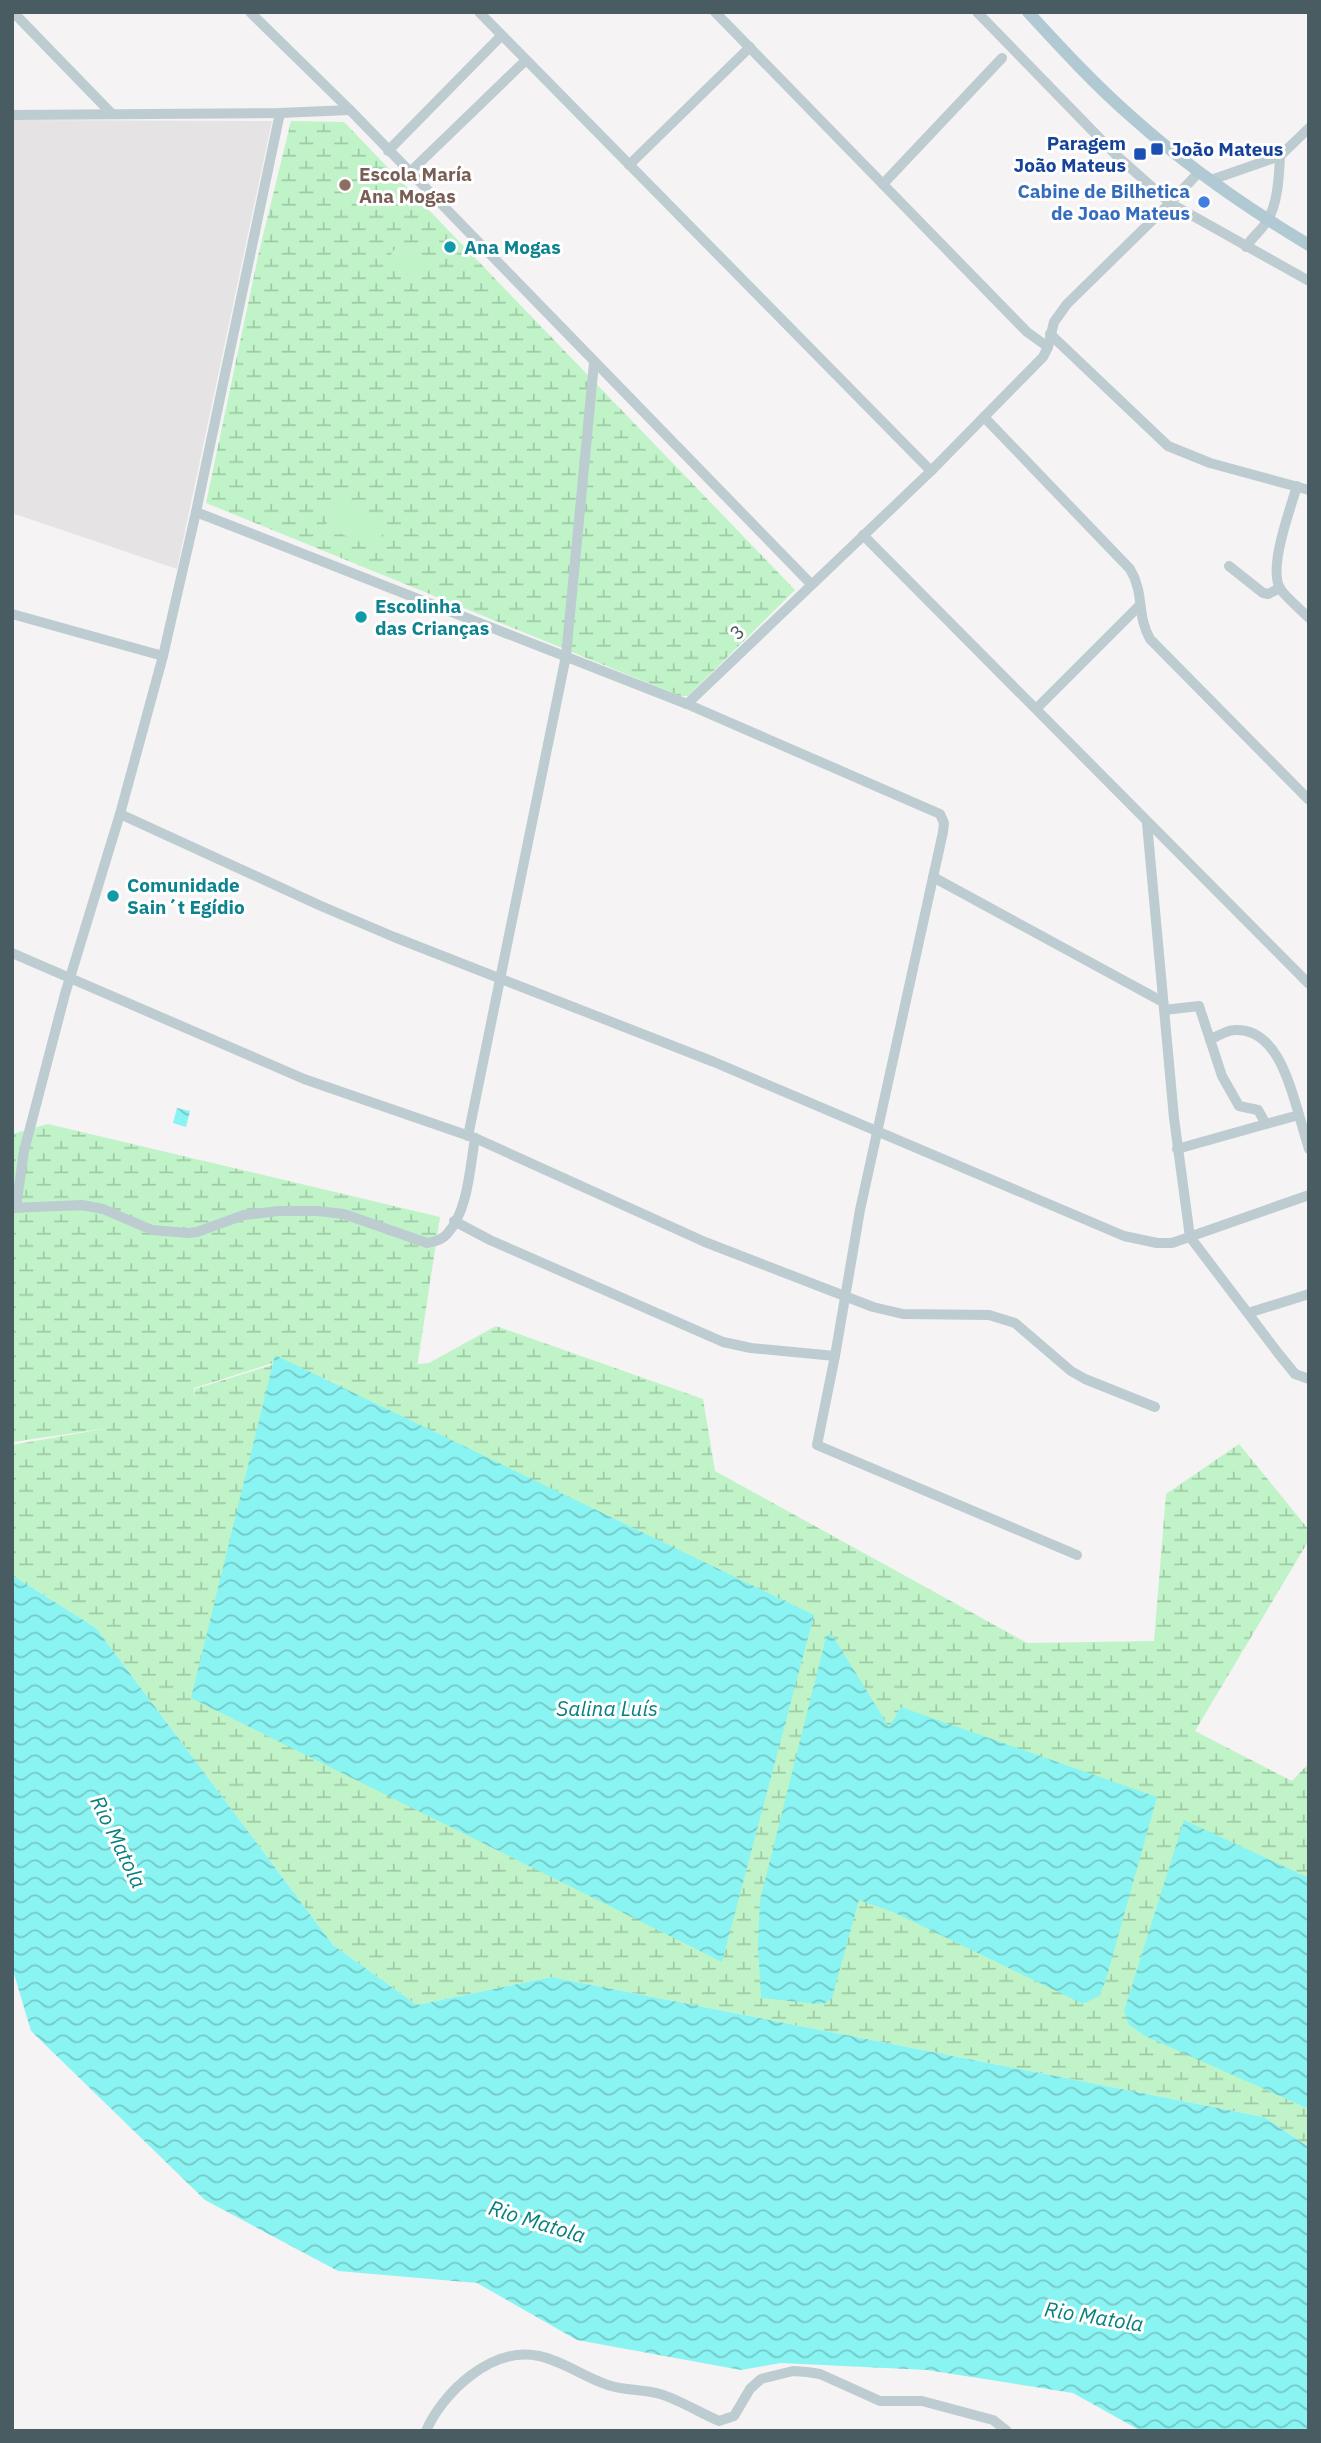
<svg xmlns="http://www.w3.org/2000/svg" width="1321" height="2443" font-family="'IBM Plex Sans',sans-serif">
<defs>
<pattern id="wetland-marsh" width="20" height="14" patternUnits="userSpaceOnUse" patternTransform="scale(1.75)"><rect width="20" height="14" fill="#c0f4c8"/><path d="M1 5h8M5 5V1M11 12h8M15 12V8" fill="none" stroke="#9ec9a6"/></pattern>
<pattern id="water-waves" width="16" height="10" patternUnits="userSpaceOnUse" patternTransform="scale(1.75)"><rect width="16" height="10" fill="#8af4f2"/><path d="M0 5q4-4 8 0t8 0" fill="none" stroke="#73c9c7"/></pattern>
</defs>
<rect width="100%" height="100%" fill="#f5f3f3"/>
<polygon fill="#e6e3e5" points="12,120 272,121 177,569 12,513"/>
<g fill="url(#wetland-marsh)" fill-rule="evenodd">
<polygon points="291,121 344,122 795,590 688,696 680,696 206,503 259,252"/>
<path d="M48 1124 440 1217 417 1368 418 1364 429 1363 496 1326 703 1399 715 1471 1027 1643 1154 1641 1166 1494 1239 1444 1309 1530V1540L1195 1731 1292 1781 1309 1763V2147L1264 2117 551 1977 417 2005 333 1945 96 1628 12 1575V1445L109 1428 12 1442V1134ZM273 1363 353 1387 272 1365 195 1389 194 1399V1388Z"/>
</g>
<g fill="#c0f4c8">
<polygon points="399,242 431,263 416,285 385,264"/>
<polygon points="337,499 388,520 376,549 325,527"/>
</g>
<g fill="url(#water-waves)">
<polygon points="177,1108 190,1111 186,1127 173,1123"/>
<polygon points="275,1355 814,1615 722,1962 191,1698"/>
<polygon points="12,1575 96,1628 333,1945 417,2005 551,1977 1264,2117 1309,2147 1309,2431 1141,2431 1073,2393 927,2370 781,2363 741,2370 577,2340 477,2283 338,2271 205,2200 31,2031 12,1967"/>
<polygon points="829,1634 833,1636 889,1727 901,1707 1157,1797 1105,1983 1099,1996 1083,2004 893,1912 859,1900 832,1998 826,2003 817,2004 761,1998 758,1945 760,1900 826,1637"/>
<polygon points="1184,1820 1309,1878 1309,2109 1145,2036 1129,2025 1124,2011"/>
</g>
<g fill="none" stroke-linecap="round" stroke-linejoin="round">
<g stroke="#bdccd0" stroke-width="10">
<polyline points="13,12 112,114"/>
<polyline points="250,12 350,110 811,584"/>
<polyline points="479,12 931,471"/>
<polyline points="715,12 1027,332 1048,347"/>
<polyline points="977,12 1116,155 1170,203 1309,281"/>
<polyline points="12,115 280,113 350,110"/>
<polyline points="388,151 501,36"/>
<polyline points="629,165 750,47"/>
<polyline points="409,173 525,61"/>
<polyline points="1211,180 1280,156 1309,128"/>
<polyline points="883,184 1002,58"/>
<path d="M1246 247C1252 237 1261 231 1267 221 1278 204 1279 176 1280 156"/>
<polyline points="1050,334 1168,446 1210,463 1309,490"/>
<path d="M984 417 1130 569C1145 594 1136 614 1150 639L1309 800"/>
<path d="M1297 486C1290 510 1267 570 1281 590 1289 600 1300 609 1309 618"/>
<polyline points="196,512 687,704 940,814 944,823 943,832 860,1210 835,1356 817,1445 1077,1555"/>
<polyline points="863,535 1309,984"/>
<polyline points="1229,566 1263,593 1268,594 1280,588"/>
<polyline points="12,614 163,656"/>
<polyline points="687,704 931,471 1043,357 1048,347 1054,322 1067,304 1170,203 1199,172"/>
<polyline points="1037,708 1140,605"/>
<polyline points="120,814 321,906 394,937 714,1062 1124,1236 1157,1243 1172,1243 1309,1195"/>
<polyline points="1147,823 1174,1118 1190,1237 1278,1353 1295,1374 1309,1379"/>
<polyline points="933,877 1163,1002"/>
<polyline points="12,953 304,1079 475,1138 705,1242 873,1307 903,1314 989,1315 1015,1323 1071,1371 1085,1379 1155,1407"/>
<polyline points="1164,1010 1199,1006 1222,1076 1239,1106 1258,1110 1266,1124 1177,1149"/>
<path d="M1210 1040C1217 1036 1227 1030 1235 1030 1276 1028 1290 1084 1299 1115L1266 1124"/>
<polyline points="1299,1115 1309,1149"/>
<polyline points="468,1136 566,656 594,363"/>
<polyline points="16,1207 24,1151 65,994 120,814 163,656 196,512 280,113"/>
<path d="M12 1208 82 1205 103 1209 152 1230 188 1233 197 1232 244 1215 279 1211H317L344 1214 427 1243C434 1242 442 1240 447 1234 468 1212 470 1167 475 1138"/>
<polyline points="454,1221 490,1240 723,1342 751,1348 835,1356"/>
<polyline points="1248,1313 1309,1294"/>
<path d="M426 2431C443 2392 492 2346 539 2356 563 2361 584 2377 608 2385 625 2391 643 2389 660 2394 680 2400 700 2413 719 2421L734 2416 750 2389 761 2379 793 2371 807 2372 820 2374 880 2401H922L993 2420 1007 2431"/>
</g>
<path stroke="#b1c9d3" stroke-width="12" d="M1028 12C1062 49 1096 86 1134 119 1188 167 1247 208 1309 245"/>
</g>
<g fill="#1a4fb4" stroke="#fff" stroke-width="2.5">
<rect x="1150" y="142" width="14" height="14" rx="3.5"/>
<rect x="1133" y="147" width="14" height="14" rx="3.5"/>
</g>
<circle fill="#8d6e63" stroke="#fff" stroke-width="2.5" cx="345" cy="185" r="7"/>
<circle fill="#3f7fe0" stroke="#fff" stroke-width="2.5" cx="1204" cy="202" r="7"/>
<g fill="#0f9aa8" stroke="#fff" stroke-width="2.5">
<circle cx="450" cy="247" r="7"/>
<circle cx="361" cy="617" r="7"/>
<circle cx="113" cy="896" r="7"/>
</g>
<g text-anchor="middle" stroke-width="6" stroke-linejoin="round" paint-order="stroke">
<g font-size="19" font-weight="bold" fill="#164399" stroke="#fff" text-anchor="end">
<text x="1126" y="150">Paragem<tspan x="1126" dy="22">João Mateus</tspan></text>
<text x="1171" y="156" text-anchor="start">João Mateus</text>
</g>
<g font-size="19" font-weight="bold" fill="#785e54" stroke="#fff" text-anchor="start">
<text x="359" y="181">Escola María<tspan x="359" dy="22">Ana Mogas</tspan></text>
</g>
<g font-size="19" font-weight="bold" fill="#366cbe" stroke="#fff" text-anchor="end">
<text x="1190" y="198">Cabine de Bilhetica<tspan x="1190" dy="22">de Joao Mateus</tspan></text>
</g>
<g font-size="19" font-weight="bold" fill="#0d838f" stroke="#fff" text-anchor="start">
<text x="464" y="254">Ana Mogas</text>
<text x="375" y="613">Escolinha<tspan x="375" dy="22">das Crianças</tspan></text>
<text x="127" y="892">Comunidade<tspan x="127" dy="22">Sain´t Egídio</tspan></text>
</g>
<g font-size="19" fill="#485c62" stroke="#fff">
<text transform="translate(737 632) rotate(-44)" y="7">3</text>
</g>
<g font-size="21" font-style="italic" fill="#07817f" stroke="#fff">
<text x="607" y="1716">Salina Luís</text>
<text transform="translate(118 1842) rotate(64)" y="7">Rio Matola</text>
<text transform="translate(537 2222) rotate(17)" y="7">Rio Matola</text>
<text transform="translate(1094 2317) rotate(9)" y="7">Rio Matola</text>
</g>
</g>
<rect width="1321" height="2443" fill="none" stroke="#485c62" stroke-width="28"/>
</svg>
